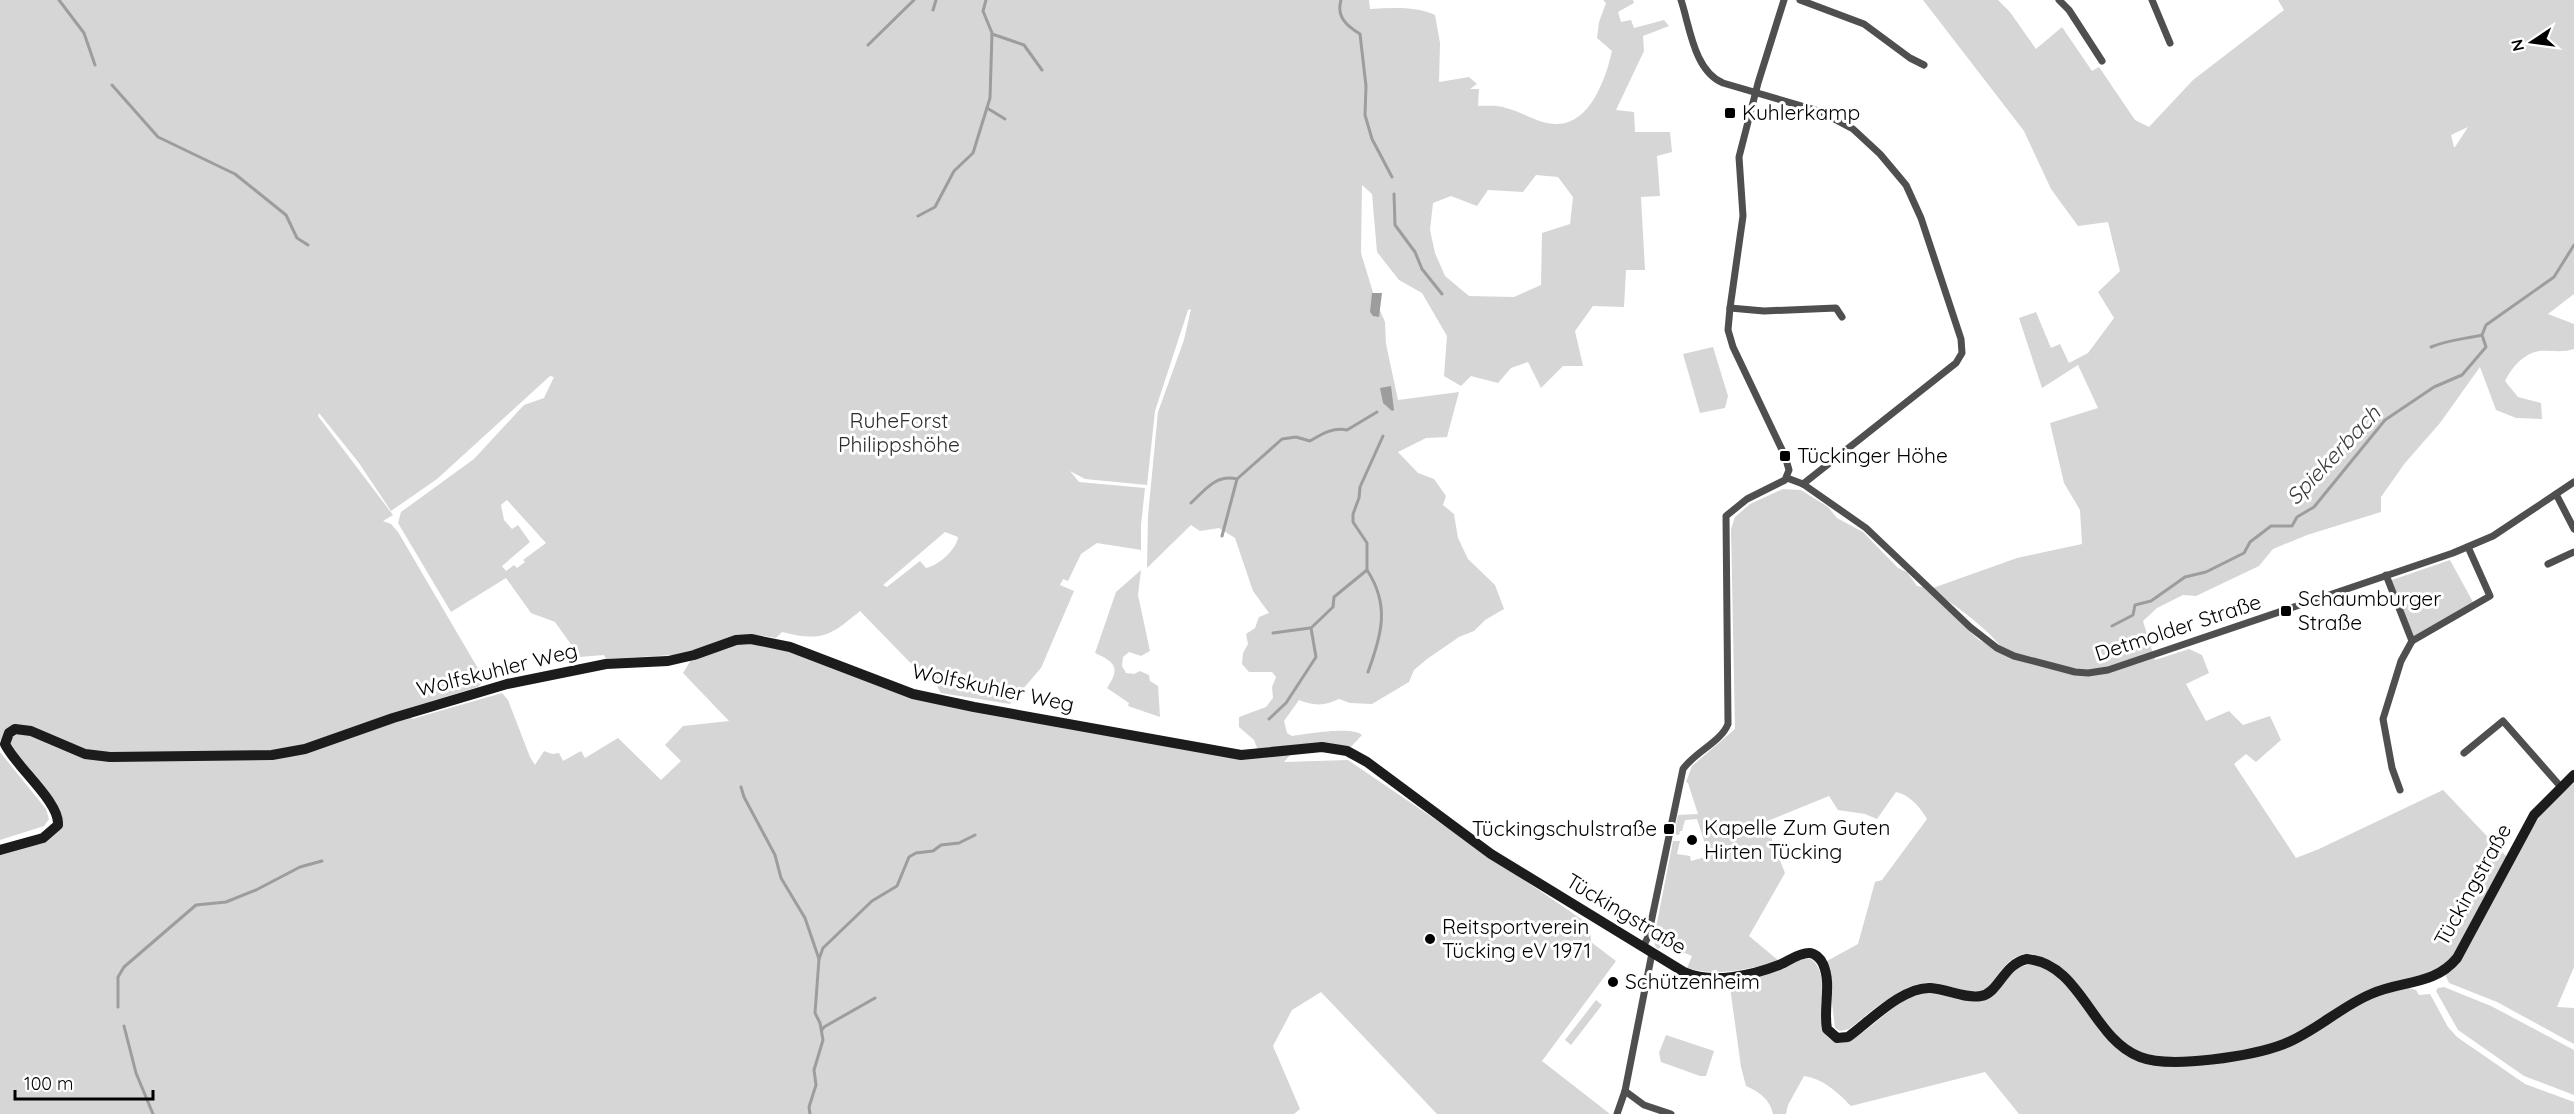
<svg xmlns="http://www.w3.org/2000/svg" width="2574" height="1114" font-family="Quicksand,sans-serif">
<rect width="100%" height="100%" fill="#fff"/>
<g fill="#d6d6d6" fill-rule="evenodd">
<path d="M0 0H1369L1370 9C1392 8 1415 6 1435 15L1440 43 1439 82 1469 77 1477 84 1470 89H1479L1478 106C1488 106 1497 105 1506 108 1523 112 1538 124 1556 124 1590 125 1606 78 1612 51L1597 38 1599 22 1606 3 1603 0H1633L1634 3 1618 12 1621 22 1631 20 1634 28 1664 20 1669 26 1643 36 1644 51 1616 110 1634 112 1635 132H1670L1672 152 1657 156 1660 196 1641 197 1645 270H1626L1624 307 1593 306 1575 331 1583 366H1563L1541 388 1528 362 1511 368 1498 383 1471 376 1461 386 1444 376 1447 336 1422 293 1399 280 1377 252 1372 194 1362 185 1361 253 1375 299 1385 322 1386 344 1398 400 1459 392 1447 437 1426 438 1398 452 1418 473 1434 479 1446 496 1443 505 1454 514 1458 538 1468 559 1495 585 1504 609 1485 620 1474 631 1459 637 1427 659 1414 670 1409 682 1372 704 1350 703 1339 699C1325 706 1314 706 1299 700L1284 721 1287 733 1292 736C1307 734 1352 726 1362 735L1347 751 1296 748 1284 762 1348 760 1590 925 1591 942 1616 961 1542 1061 1610 1114H1437L1321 992 1292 1010 1273 1046 1300 1109 1294 1114H0V850L43 838 58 825 6 740H0ZM1536 175 1558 177 1573 197 1570 224 1542 233 1541 285 1514 297 1469 296 1445 276 1435 253 1430 230 1433 203 1451 196 1477 206 1488 190 1523 192ZM1191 309 1184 340 1158 412 1148 516 1147 568 1191 525 1200 531 1219 528 1235 538 1253 591 1269 613 1259 617 1255 628 1246 634 1248 644 1243 653 1242 664 1249 672H1272L1276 677 1272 687 1273 698 1266 707 1239 717V727L1254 740 1259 753 913 694 751 639 694 655 683 673 729 721 683 726 665 745 681 761 661 780 618 738 585 758 581 751 563 761 559 753 552 754 544 751 535 765 530 757 508 700 502 693 412 719 409 708 478 687 482 683 483 677 398 532 391 524 383 521 393 515 318 416 319 413 359 463 391 511 437 479 550 376 554 377 544 398 524 405 474 459 401 512 398 523 451 612 506 578 531 613 555 622 580 657 604 655 606 659 673 655 758 635 776 638 782 632C822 642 830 636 860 611L928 681 934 682 941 693 1010 704 1041 668 1074 591 1060 585 1063 579 1068 581 1081 554 1097 543 1141 550V525L1145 488 1079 482 1070 471 1085 479 1147 485 1155 411 1188 310ZM507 500 546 543 523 560 525 562 517 568 514 565 506 571 502 566 530 542 518 525 512 529 504 520 501 505ZM945 532 958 537C957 549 938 566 926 568L920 561 887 587 883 585Z"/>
<path d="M1923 0H1998L2010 12 2036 49 2062 27 2092 71 2099 67 2135 120 2149 127 2193 80 2284 10 2278 0H2574V294L2548 314 2574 324V349C2562 353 2552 350 2540 351 2524 353 2512 367 2505 381L2518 397 2541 403 2542 419 2516 418 2496 410 2480 367 2440 423 2405 463 2381 497V512L2307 535 2273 549 2259 566 2196 596 2183 595 2157 608 2143 621 2155 660 2189 649 2202 655 2209 673 2186 684 2206 721 2229 711 2243 725 2270 716 2281 740 2256 762 2246 754 2234 764 2296 858 2319 849 2443 790 2506 856 2528 835 2545 808 2574 783V967L2557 1007 2574 1008V1044L2497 1002 2449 983 2444 972 2409 988 2416 990 2419 995 2430 994 2448 1027 2457 1037 2525 1084 2574 1102V1114H2019L1985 1072 1851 1106C1837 1092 1824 1079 1804 1076L1788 1105 1786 1114H1773C1770 1099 1759 1092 1746 1086L1741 1067 1729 980 1766 974 1801 959H1811C1837 979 1805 1028 1836 1043 1859 1044 1889 1006 1910 997 1930 988 1954 996 1974 999 1988 989 2004 973 2020 967 2055 954 2086 1010 2101 1033L2105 1032 2076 989 2034 959V954C2010 951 2001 972 1988 988L1983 991C1966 993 1949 985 1932 983 1905 980 1870 1013 1849 1029L1840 1031 1835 1028 1827 961 1858 944 1875 882 1882 880 1927 819C1920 807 1910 795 1896 792L1877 819 1865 814 1838 810 1829 796 1765 822 1785 873 1749 936 1779 961C1749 969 1718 977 1687 968L1692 956 1664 944 1658 949 1655 946 1654 938 1673 841H1680L1677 854 1690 856 1691 861 1709 856 1697 819 1685 820 1682 831H1680L1679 835 1674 834 1678 815 1698 814 1688 783 1686 782 1692 766 1735 729 1731 529 1735 517 1750 504 1783 489 1801 490 1828 507 1837 518 1863 532 1898 568 1907 572 1917 586 1923 587 1979 640 2007 654C1986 626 1959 608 1930 589L2017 558 2082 544 2080 510 2064 483 2050 423 2098 408 2078 365 2042 388 2019 318 2036 312 2051 348 2060 344 2069 363 2088 353 2114 318 2098 292 2120 271 2108 222 2078 226 2051 189 2024 131ZM2468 127 2455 147H2454L2451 135Z"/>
<polygon points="1713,347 1728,396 1725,408 1700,413 1683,354"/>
<polygon points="2450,560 2473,602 2414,636 2389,581"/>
<path d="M1141 570 1138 595 1150 651 1141 656 1129 652 1123 657 1122 666 1126 673 1134 674 1140 671 1149 675 1150 681 1158 686 1160 717 1128 706 1129 703 1107 688C1121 668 1115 662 1095 653L1116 592Z"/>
<polygon points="0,752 46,809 49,819 44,826 0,840"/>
<polygon points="2444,987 2491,1006 2574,1050 2574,1095 2524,1076 2458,1030 2436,991 2438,988"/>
<polygon points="1596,1000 1602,1005 1571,1045 1565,1040"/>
<polygon points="1666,1035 1714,1051 1706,1076 1700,1076 1661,1062 1659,1053"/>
</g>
<g fill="#9d9d9d">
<polygon points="1372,293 1382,293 1379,317 1373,316 1370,312"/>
<polygon points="1391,386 1394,410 1392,411 1383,403 1380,388"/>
</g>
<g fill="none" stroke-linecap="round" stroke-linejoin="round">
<g stroke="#9d9d9d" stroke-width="3">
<polyline points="59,0 84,33 95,65"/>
<path d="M1341 0C1336 17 1347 26 1360 34L1366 86 1365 115 1372 139 1392 177"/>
<polyline points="933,10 936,0"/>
<polyline points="992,34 1024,45 1042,70"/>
<polyline points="868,45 914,0"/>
<polyline points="112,85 158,137 235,174 286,215 297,238 308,245"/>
<polyline points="987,108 1005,119"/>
<polyline points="1394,194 1395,225 1415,252 1422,269 1442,294"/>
<polyline points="918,216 935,207 954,171 973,153 990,98 992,33 983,11 986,0"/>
<path d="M2431 347C2448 340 2464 339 2482 335"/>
<path d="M1191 503C1205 490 1216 474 1237 479L1282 439 1296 437 1310 441C1322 434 1333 427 1347 430L1377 412"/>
<polyline points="1222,536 1237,479"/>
<path d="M1367 570C1390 605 1382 634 1368 672"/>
<polyline points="2112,626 2133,615 2135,605 2151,601 2185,577 2206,572 2244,553 2250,542 2271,526 2292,526 2297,517 2314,507 2385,420 2434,387 2462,375 2486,347 2482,335 2486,325 2554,277 2574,245"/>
<polyline points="1273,633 1310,628"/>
<polyline points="1269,719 1286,703 1316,657 1311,628 1333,607 1334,597 1367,570 1367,543 1353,522 1353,514 1359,498 1360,487 1383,436"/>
<polyline points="741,787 744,797 775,855 781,878 805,918 819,959"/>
<polyline points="118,1007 118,977 124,967 196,905 226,902 256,890 300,867 322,861"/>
<polyline points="124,1026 136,1073 153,1114"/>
<polyline points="822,1030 824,1027 875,998"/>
<polyline points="810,1114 809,1107 816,1085 814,1070 823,1040 820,1023 815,1013 819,959 823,948 872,901 897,886 909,857 916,853 933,851 941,845 959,843 975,835"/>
</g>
<g stroke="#4f4f4f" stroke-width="7">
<path d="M1681 0C1690 27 1694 71 1723 83L1819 111 1853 129 1880 154 1906 185 1921 218 1961 339 1962 353 1956 363 1803 484"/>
<polyline points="1800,0 1864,24 1910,58 1924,65"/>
<polyline points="2059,0 2069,10 2102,61"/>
<polyline points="2152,0 2170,43"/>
<polyline points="1730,308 1764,311 1836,308 1842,317"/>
<polyline points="1787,478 1803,484 1866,528 1970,627 1997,648 2014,656 2075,672 2088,673 2108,670 2453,553 2493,536 2574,482"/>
<polyline points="2556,494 2574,529"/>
<polyline points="2548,564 2574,552"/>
<polyline points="2386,575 2412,641"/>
<polyline points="2464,753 2503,721 2561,787"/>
<polyline points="2400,790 2392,768 2383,719 2401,661 2412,641 2490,596 2468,547"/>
<path d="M1643 947 1648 937 1683 769C1695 752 1721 742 1728 724L1726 516 1747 499 1785 480 1789 470 1785 456 1733 347 1728 330 1730 308 1743 216 1739 157 1758 83 1784 0"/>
<polyline points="1625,1091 1644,1105 1671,1114"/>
<polyline points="1617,1114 1625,1091 1652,953"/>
</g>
<path stroke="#1c1c1c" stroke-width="10" d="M0 850 43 838 58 825C60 802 16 767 5 744L9 733 15 729 31 731 85 754 110 757 272 755 305 749 393 718 507 684 606 664 668 661 694 655 736 640 751 639 790 647 913 694 974 707 1241 755 1322 747 1347 751 1367 762 1491 854 1684 972C1712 984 1751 976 1779 965 1789 961 1798 953 1809 953 1815 953 1821 959 1823 964 1832 984 1823 1008 1827 1029L1837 1038 1848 1037C1869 1022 1903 986 1931 988 1947 989 1965 999 1981 996 1999 993 2003 964 2027 959 2082 964 2091 1038 2140 1057 2171 1069 2253 1056 2284 1044 2315 1032 2340 1007 2371 994 2402 980 2434 986 2457 958L2534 815 2574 775"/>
</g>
<g fill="#000" stroke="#fff" stroke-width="2">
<rect x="1724" y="107" width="12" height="12" rx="3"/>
<rect x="1779" y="450" width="12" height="12" rx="3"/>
<rect x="2280" y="605" width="12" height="12" rx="3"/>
<rect x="1663" y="823" width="12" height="12" rx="3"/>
<circle cx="1692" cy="840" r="6"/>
<circle cx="1430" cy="939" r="6"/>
<circle cx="1613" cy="982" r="6"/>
</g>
<g text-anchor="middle" stroke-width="6" stroke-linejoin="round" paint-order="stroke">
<g font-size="21" fill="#000" stroke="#fff" text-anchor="start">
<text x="1742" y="120">Kuhlerkamp</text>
<text x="1797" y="463">Tückinger Höhe</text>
<text x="2298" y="606">Schaumburger<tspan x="2298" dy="24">Straße</tspan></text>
<text x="1704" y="835">Kapelle Zum Guten<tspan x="1704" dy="24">Hirten Tücking</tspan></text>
<text x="1657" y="836" text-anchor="end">Tückingschulstraße</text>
<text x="1442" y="934">Reitsportverein<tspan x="1442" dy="24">Tücking eV 1971</tspan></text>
<text x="1625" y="989">Schützenheim</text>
</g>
<g font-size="21" fill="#2d2d2d" stroke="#fff">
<text x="899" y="428">RuheForst<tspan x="899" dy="24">Philippshöhe</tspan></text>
</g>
<g font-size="21" fill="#000" stroke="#fff">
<text transform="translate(2178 628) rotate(-18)" y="7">Detmolder Straße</text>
<text transform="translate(497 670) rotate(-14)" y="7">Wolfskuhler Weg</text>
<text transform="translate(993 688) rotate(12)" y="7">Wolfskuhler Weg</text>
<text transform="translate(2473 885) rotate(-61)" y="7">Tückingstraße</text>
<text transform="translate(1626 914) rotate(31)" y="7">Tückingstraße</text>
</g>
<g font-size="22" font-style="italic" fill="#3e3e3e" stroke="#fff">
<text transform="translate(2333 455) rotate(-47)" y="8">Spiekerbach</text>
</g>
</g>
<g transform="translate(2532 42) rotate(257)" stroke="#ffffff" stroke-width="4.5" paint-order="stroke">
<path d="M0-4.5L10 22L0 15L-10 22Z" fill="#000000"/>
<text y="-9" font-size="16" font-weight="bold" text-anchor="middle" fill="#000000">N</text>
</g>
<path d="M15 1090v9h138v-9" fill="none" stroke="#000000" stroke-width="3"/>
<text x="24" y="1090" font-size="18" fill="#000000" stroke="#ffffff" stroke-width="4.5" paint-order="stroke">100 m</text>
</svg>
